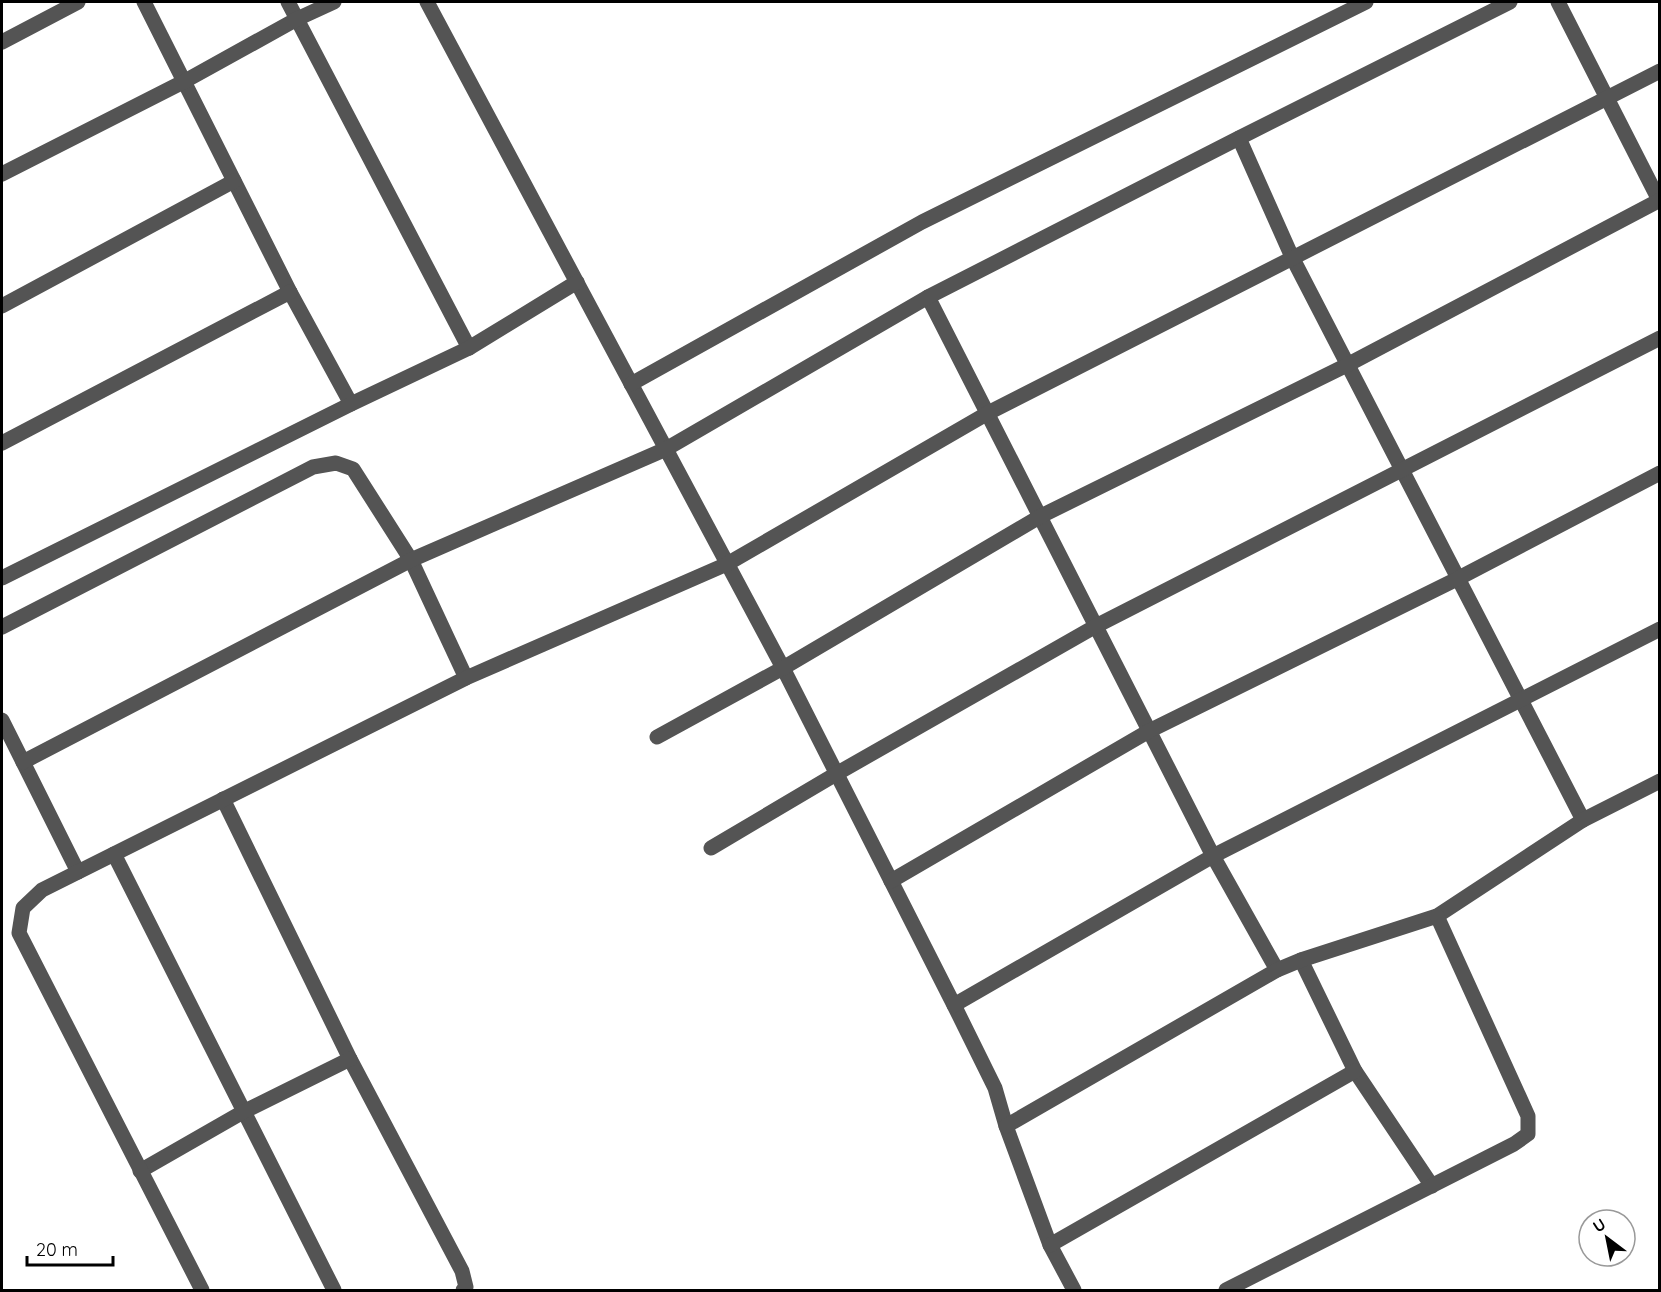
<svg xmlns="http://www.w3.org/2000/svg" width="1661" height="1292" font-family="Quicksand,sans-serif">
<rect width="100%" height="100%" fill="#fff"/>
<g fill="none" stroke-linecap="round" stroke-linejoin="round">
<g stroke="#545454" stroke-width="15">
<polyline points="144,2 290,292 351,404"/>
<polyline points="288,2 469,348"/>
<polyline points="427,2 783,668 954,1005 995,1088 1006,1126 1050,1245 1074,1290"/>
<polyline points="1558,2 1660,202"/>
<polyline points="2,42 78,2"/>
<polyline points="1239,138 1292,257 1583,820"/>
<polyline points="2,174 185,81 297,19 334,2"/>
<polyline points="928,297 1213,856 1277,970"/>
<polyline points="2,306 234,181"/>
<polyline points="631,384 922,222 1366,2"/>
<polyline points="2,443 290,292"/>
<polyline points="2,578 351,404 469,348 577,282"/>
<polyline points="2,627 313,467 336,463 353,469 411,560 466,678"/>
<polyline points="2,720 78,872"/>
<polyline points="657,737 783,668 1041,516 1347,365 1660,200"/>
<polyline points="23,762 411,560 666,449 928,297 1239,138 1510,2"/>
<polyline points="223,799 350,1059 462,1271 466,1287 463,1290"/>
<polyline points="711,848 836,774 1096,626 1660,338"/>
<polyline points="114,854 334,1290"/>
<polyline points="891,881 1149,731 1457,579 1660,473"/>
<polyline points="1301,960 1355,1071 1432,1186"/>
<polyline points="954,1005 1213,856 1660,629"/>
<polyline points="1006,1126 1277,970 1301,960 1437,916 1583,820 1660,781"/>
<polyline points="140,1171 243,1112 350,1059"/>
<polyline points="1050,1245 1355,1071"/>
<polyline points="202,1290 19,933 23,908 42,890 466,678 727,564 988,413 1660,71"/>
<polyline points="1226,1290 1514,1144 1528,1134 1528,1116 1437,916"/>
</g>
</g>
<rect width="1661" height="1292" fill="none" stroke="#000000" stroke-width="6"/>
<g transform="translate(1607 1238) rotate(328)"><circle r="28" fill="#ffffff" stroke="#999999" stroke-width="1.5"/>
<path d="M0-4.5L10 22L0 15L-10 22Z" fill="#000000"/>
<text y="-9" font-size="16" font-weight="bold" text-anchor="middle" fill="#000000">U</text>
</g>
<path d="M27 1256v9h86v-9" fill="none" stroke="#000000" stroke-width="3"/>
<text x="36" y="1256" font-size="18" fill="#000000" stroke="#ffffff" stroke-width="4.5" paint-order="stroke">20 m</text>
</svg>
